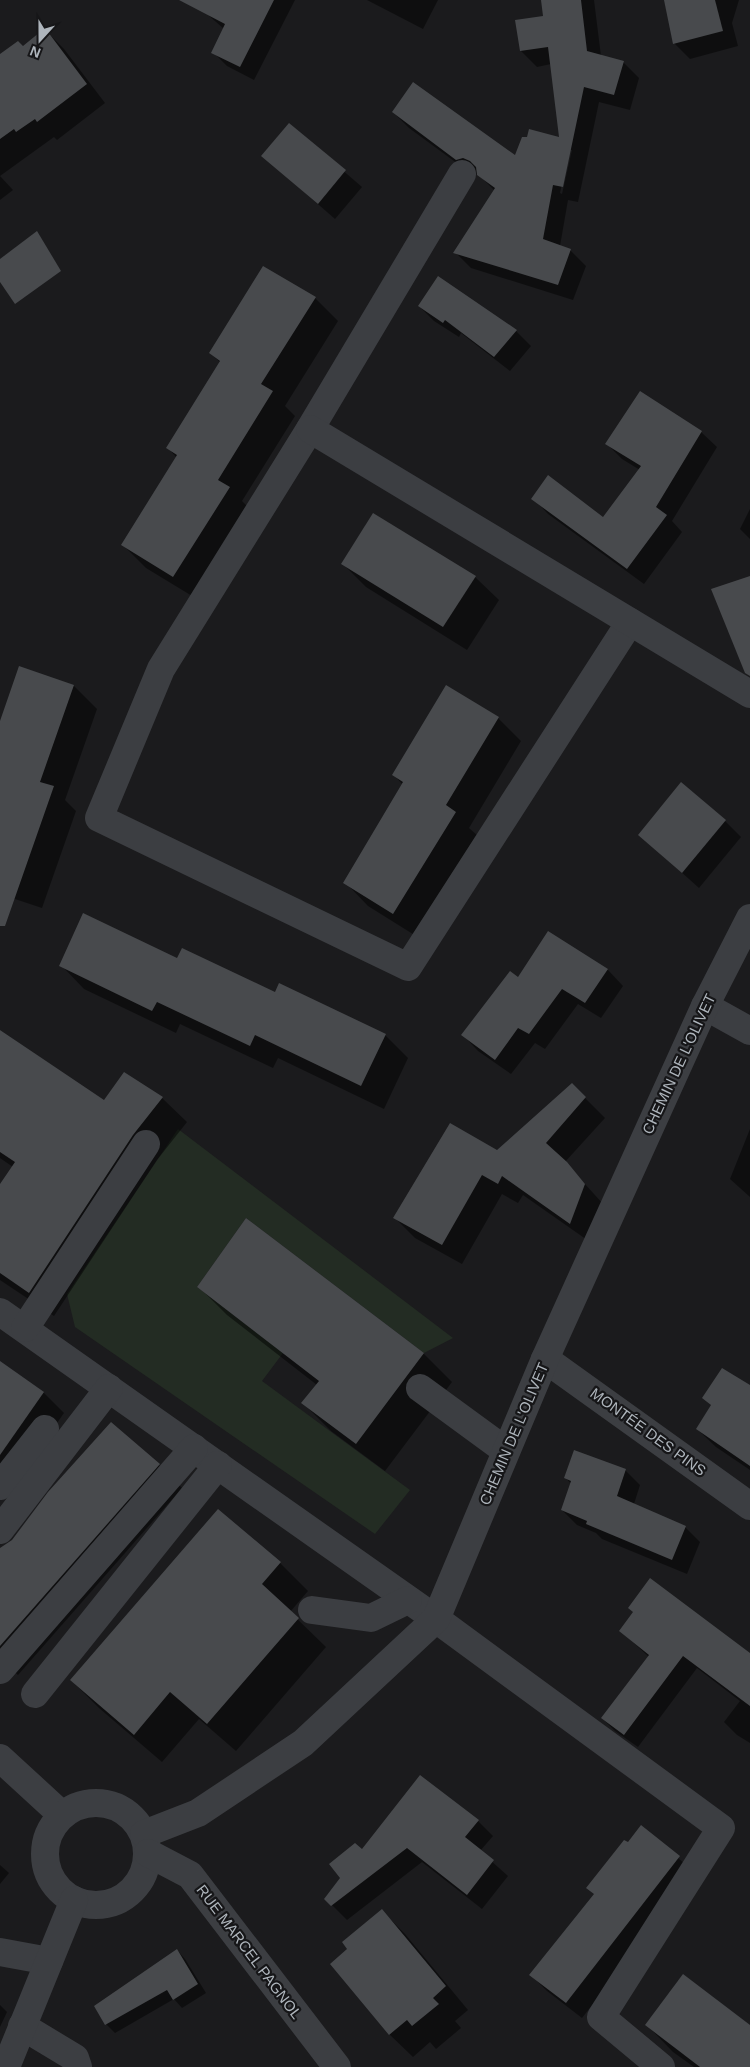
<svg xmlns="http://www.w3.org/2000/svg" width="750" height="2067" font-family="Helvetica,sans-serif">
<rect width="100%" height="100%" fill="#1b1b1d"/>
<polygon fill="#232c23" points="178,1129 453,1338 424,1353 246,1218 197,1287 283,1353 262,1381 410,1490 375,1534 75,1327 67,1294"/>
<g fill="#0007" fill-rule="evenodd">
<polygon points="214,0 295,0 254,80 227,66 213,52 224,29 207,14"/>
<polygon points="367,0 438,0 423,29"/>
<path d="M542 0H594L601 56 623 62 639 78 630 110 599 102 578 202 568 200 560 246 570 250 586 266 573 300 471 268 455 252 495 191 478 174 473 175 409 128 393 112 516 157 561 138 551 64 537 67 521 51 545 17ZM569 150H572L562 194 560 193Z"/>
<polygon points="667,0 739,0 732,23 738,46 690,59 674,43"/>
<polygon points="45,30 64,49 105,103 57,140 54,137 0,176 0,56 23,48"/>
<polygon points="289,124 362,187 335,219 263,156"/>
<polygon points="0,176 13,190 0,200"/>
<polygon points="315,298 338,321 285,406 295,416 242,501 252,511 197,599 146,568 123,545 177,458 168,448 221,363 210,353"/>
<polygon points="419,306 516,331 531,346 510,371 461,333 459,337 434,321"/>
<polygon points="701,432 717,447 672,521 682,532 644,584 548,514 533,498 603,518 640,470 622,459 606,443"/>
<polygon points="750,509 750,539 740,529"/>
<polygon points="373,515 475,577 499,600 467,650 366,587 343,564"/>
<polygon points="20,667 74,686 97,709 65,800 76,811 42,908 0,894 0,725"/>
<polygon points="498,718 521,741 469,828 478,836 416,936 368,906 345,882 403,785 394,775"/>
<polygon points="725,821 741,837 699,888 640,835"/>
<polygon points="548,933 608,970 623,986 601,1018 578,1004 545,1049 535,1043 511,1074 478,1051 463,1035 518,979"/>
<polygon points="178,960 385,1035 408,1058 384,1109 278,1058 273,1068 180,1024 176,1033 84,989 61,965"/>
<polygon points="0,1030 105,1102 125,1074 162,1098 187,1122 157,1160 54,1316 0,1280 0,1186 13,1167 0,1158"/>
<polygon points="572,1085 605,1118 565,1162 604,1205 590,1242 523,1195 518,1203 502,1194 462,1264 415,1238 395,1218 497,1151"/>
<polygon points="750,1129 750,1197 730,1179"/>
<polygon points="246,1220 424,1354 452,1382 385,1471 331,1431 303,1403 317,1385 227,1315 199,1287"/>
<polygon points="0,1362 44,1393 64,1413 26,1467 0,1470"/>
<polygon points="750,1386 750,1470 716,1447 697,1429 712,1406 704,1398"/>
<polygon points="159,1465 182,1488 18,1675 0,1659 0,1550 13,1540"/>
<polygon points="625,1470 640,1485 634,1504 685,1527 700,1542 687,1574 602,1539 596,1533 577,1525 562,1510 571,1484 566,1478"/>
<polygon points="218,1510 280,1563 308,1591 290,1612 326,1647 236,1751 199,1719 162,1762 99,1708 71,1680"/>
<polygon points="621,1631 750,1654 750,1743 737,1735 724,1722 740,1701 697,1668 638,1747 615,1731 602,1718 649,1657"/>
<polygon points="478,1821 493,1836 480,1851 508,1876 482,1909 422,1862 347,1920 325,1898 362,1851"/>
<polygon points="642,1826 695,1873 582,2018 547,1991 531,1975 595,1894"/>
<polygon points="0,1865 9,1873 0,1884"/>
<polygon points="382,1911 405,1934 468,2010 455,2021 461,2028 436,2049 430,2042 413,2057 389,2034 349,1949"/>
<polygon points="177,1950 185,1959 206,1993 182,2008 174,1999 115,2033 106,2024"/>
<polygon points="0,2005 7,2012 0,2027"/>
<polygon points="647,2025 750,2027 750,2067 694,2067 673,2052"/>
</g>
<g fill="#484a4d">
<polygon points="179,0 274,0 240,67 211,53 225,24"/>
<polygon points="541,0 581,0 587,51 624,61 614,95 584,87 563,187 553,185 543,239 571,249 558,285 453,253 495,188 477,175 476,167 470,161 463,158 456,160 392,112 413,82 515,155 522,137 527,137 529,129 559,137 548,47 520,51 515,20 543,16"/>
<polygon points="664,0 715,0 723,31 673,44"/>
<polygon points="45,28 87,84 37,122 35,119 16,132 14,129 0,139 0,54 18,41 23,46"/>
<polygon points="289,123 346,170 318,204 261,156"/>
<polygon points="37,231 61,271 15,304 0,282 0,259"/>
<polygon points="263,266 316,297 261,384 273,391 218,480 230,487 173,577 121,545 177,455 166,448 220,361 209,353"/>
<polygon points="438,276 517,330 494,357 445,320 443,323 418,306"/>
<polygon points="640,391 702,431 656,507 667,515 627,569 531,499 548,475 603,517 641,466 605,444"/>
<polygon points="373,513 476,576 443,627 341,564"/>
<polygon points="750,576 750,676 745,673 711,589"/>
<polygon points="19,666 74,685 40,782 54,786 5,926 0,926 0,721"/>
<polygon points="446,685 499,717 446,805 456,812 393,914 343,883 403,782 392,775"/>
<polygon points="681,782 726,820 682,873 638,835"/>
<polygon points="83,913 177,958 182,948 275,992 279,983 386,1034 361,1086 255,1035 250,1046 157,1002 152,1011 59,966"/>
<polygon points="548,931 608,969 585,1003 562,989 529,1034 518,1028 495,1060 461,1035 510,971 518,977"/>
<polygon points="0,1030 104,1100 124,1072 163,1097 133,1135 29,1293 0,1273 0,1184 15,1162 0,1152"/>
<polygon points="572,1083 586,1097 546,1143 567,1162 585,1184 570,1224 502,1176 498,1184 482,1175 442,1245 393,1218 450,1123 497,1150"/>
<polygon points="246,1218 424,1353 356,1444 301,1403 319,1381 197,1287"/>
<polygon points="0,1361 44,1392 0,1455"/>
<polygon points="722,1368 750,1385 750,1466 696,1429 711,1405 702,1398"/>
<polygon points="111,1422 160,1464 0,1646 0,1548 12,1540 48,1492"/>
<polygon points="574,1450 626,1469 617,1496 686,1526 672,1560 586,1524 587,1521 561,1510 571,1481 564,1478"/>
<polygon points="218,1509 281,1562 262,1584 299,1618 207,1724 170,1692 134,1735 70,1680"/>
<polygon points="650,1578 750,1653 750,1706 683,1656 624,1735 601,1718 649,1655 619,1631 633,1612 628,1608"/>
<polygon points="420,1775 479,1820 465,1837 494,1860 467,1895 407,1848 331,1906 324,1899 340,1878 329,1864 355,1843 362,1849"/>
<polygon points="641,1825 680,1856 566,2003 529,1975 594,1894 586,1888 624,1840 628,1842"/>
<polygon points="382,1909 446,1986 433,1998 439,2004 412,2026 407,2020 389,2035 330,1964 347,1949 342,1942"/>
<polygon points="177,1949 198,1984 173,2000 167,1990 105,2025 94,2006"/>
<polygon points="683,1974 750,2025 750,2067 700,2067 645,2025"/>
</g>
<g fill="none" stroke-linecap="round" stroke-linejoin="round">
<g stroke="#3c3e42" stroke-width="28">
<polyline points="462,174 310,429 161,669 99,818 408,967 630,622"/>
<polyline points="310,429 750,694"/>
<polyline points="705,1006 750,1031"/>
<polyline points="0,1312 436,1619 721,1828 601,2017 661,2067"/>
<polyline points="25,1328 146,1144"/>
<polyline points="545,1359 750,1506"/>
<polyline points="420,1388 506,1451"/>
<polyline points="0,1486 45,1429"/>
<polyline points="0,1530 109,1388"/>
<polyline points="312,1610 371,1618 408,1600"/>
<polyline points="0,1670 194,1448"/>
<polyline points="35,1694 218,1465"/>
<polyline points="0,1758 62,1815"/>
<circle cx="96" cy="1854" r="51"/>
<polyline points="144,1834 198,1813 303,1743 436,1619 545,1359 705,1006 750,918"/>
<polyline points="148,1853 190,1875 337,2067"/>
<polyline points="0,1952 49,1961"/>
<polyline points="22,2026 75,2058 78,2067"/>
<polyline points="6,2067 74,1900"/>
</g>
</g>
<g text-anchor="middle" stroke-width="4.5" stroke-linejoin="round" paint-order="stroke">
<g font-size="15" fill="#aeb5bc" stroke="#161618">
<text transform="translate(679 1064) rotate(-65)" y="5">CHEMIN DE L'OLIVET</text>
<text transform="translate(648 1432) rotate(36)" y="5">MONTÉE DES PINS</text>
<text transform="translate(514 1434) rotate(-67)" y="5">CHEMIN DE L'OLIVET</text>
<text transform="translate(249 1952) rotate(53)" y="5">RUE MARCEL PAGNOL</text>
</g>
</g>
<g transform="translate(40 40) rotate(201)" stroke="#161618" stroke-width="4" paint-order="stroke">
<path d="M0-4L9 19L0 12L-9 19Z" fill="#aeb5bc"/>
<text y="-8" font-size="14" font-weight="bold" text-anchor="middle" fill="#aeb5bc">N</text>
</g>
</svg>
